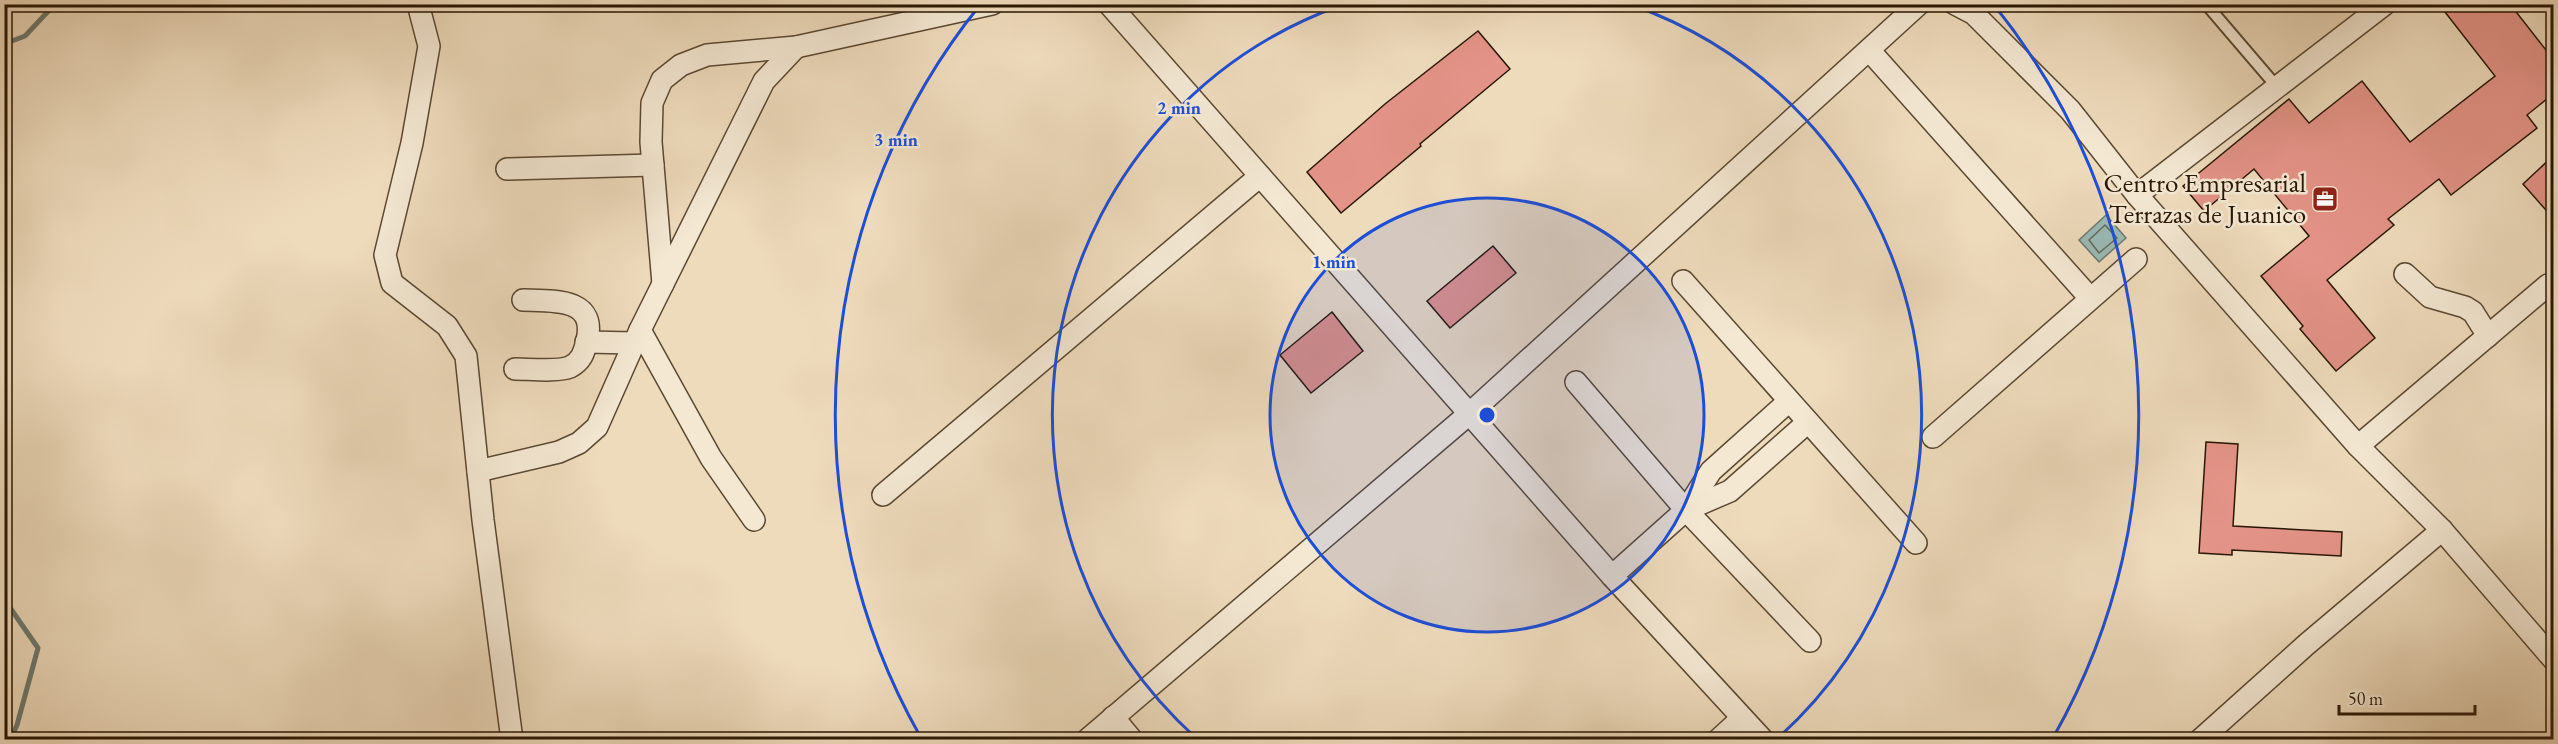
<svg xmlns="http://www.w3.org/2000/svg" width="2558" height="744" font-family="'EB Garamond',serif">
<rect width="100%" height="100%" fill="#eedbbc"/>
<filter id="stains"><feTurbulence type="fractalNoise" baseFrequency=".00333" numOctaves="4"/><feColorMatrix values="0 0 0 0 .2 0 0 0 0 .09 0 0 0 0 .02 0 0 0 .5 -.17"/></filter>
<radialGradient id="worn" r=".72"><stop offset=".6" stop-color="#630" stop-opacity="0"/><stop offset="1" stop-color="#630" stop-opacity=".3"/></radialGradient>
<polygon fill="#9abab6" stroke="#6d796f" stroke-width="1.5" points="2106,215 2126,238 2099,262 2079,240"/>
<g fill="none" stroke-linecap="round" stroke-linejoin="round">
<polygon stroke="#62685d" stroke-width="1.5" points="2105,225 2117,238 2099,253 2089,240"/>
<g stroke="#6d796f" stroke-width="5">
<polyline points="4,44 25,36 55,4"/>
<polyline points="4,599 38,648 17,725 10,740"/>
</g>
</g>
<g fill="#e39387" stroke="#291704" stroke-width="1.5">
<polygon points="2454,4 2510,4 2553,59 2553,94 2527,115 2537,128 2451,195 2439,179 2388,219 2394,225 2327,280 2375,338 2336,371 2300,329 2303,326 2261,276 2309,236 2254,169 2204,211 2183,186 2289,99 2309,123 2362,81 2410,142 2495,76 2445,12"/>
<polygon points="1478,31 1510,69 1420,144 1421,146 1341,213 1307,172 1385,104"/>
<polygon points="2553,156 2553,218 2523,184"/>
<polygon points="1493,246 1516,273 1450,328 1427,301"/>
<polygon points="1332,312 1363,351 1311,393 1280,355"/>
<polygon points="2206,442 2238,444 2233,526 2342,532 2341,556 2232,550 2232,555 2199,553"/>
</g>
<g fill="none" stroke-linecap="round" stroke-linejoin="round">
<defs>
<polyline id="service" points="2206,4 2277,87"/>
<g id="minor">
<polyline points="418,4 429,46 412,143 385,255 392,283 447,326 466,356 483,520 512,740"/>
<polyline points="1109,4 1612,576 1763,740"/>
<polyline points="1955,4 1974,14 2070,110 2137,195 2358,446 2442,530 2554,660"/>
<polyline points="1869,50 2090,298"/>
<polyline points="507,169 653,165"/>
<polyline points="2137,195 2385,4"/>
<polyline points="2405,274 2430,297 2465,307 2473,312 2488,336"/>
<polyline points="1683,281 1916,543"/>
<polyline points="663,284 651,142 652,103 662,80 681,65 707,55 796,47 992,4"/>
<polyline points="640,330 711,458 754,520"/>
<polyline points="586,342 634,343"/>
<path d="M515 369C529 369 558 372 570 367 582 361 584 352 587 341 597 297 553 301 523 300"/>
<polyline points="1576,382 1686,510 1810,641"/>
<polyline points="1933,437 2136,259"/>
<polyline points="2358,446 2548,285"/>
<polyline points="478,471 559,452 579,443 597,427 640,330 764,81 796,47"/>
<polyline points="883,495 1260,176"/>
<polyline points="1686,510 1730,491 1808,422"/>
<polyline points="1612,576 1686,510 1711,471 1789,401"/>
<polyline points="1113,717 1132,740"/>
<polyline points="1087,740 1469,414 1919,4"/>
<polyline points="1718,740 1742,718"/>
<polyline points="2200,740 2307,644 2442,530"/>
</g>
</defs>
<use href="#service" stroke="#5a4832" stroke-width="14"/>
<use href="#minor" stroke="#5a4832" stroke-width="24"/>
<use href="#service" stroke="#f4e8d3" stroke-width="10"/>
<use href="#minor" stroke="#f4e8d3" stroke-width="21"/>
</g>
<circle cx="1487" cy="415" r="217" fill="#1d4ed8" fill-opacity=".12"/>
<g fill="none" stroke="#1d4ed8" stroke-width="3">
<circle cx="1487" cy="415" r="217"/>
<path d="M1196 738A435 435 0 0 1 1342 5M1632 5A435 435 0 0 1 1778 738"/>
<path d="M920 736A652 652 0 0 1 980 5M1994 5A652 652 0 0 1 2054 736"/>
</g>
<defs>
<symbol id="office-square" viewBox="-11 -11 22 22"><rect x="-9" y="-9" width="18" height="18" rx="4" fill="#8f2418" stroke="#f4e8d3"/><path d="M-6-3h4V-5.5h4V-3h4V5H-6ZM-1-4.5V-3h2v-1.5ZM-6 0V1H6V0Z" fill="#fff"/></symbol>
</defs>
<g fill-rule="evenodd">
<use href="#office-square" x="2310" y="184" width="30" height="30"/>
</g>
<g text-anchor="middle" stroke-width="5" stroke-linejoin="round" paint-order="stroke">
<g font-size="27" fill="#291704" stroke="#f4e8d3" text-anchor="end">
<text x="2306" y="192">Centro Empresarial<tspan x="2306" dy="31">Terrazas de Juanico</tspan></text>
</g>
</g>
<circle cx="1487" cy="415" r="9" fill="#1d4ed8" stroke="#f4e8d3" stroke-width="3"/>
<g font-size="18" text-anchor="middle" font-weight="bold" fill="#1d4ed8" stroke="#f4e8d3" stroke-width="5" stroke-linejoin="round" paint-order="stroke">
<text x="1179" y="114">2 min</text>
<text x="896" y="146">3 min</text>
<text x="1334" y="268">1 min</text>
</g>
<rect width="2558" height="744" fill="none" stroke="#eedbbc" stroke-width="24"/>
<rect x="6" y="6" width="2546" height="732" fill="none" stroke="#291704" stroke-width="3"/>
<rect x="12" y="12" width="2534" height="720" fill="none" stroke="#291704" stroke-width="1.5"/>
<path d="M2339 705v9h136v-9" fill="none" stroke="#291704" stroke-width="3"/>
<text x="2348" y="705" font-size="18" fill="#291704" stroke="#f4e8d3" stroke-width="4.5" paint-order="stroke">50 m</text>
<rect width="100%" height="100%" filter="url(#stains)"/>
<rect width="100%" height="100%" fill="url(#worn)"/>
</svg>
